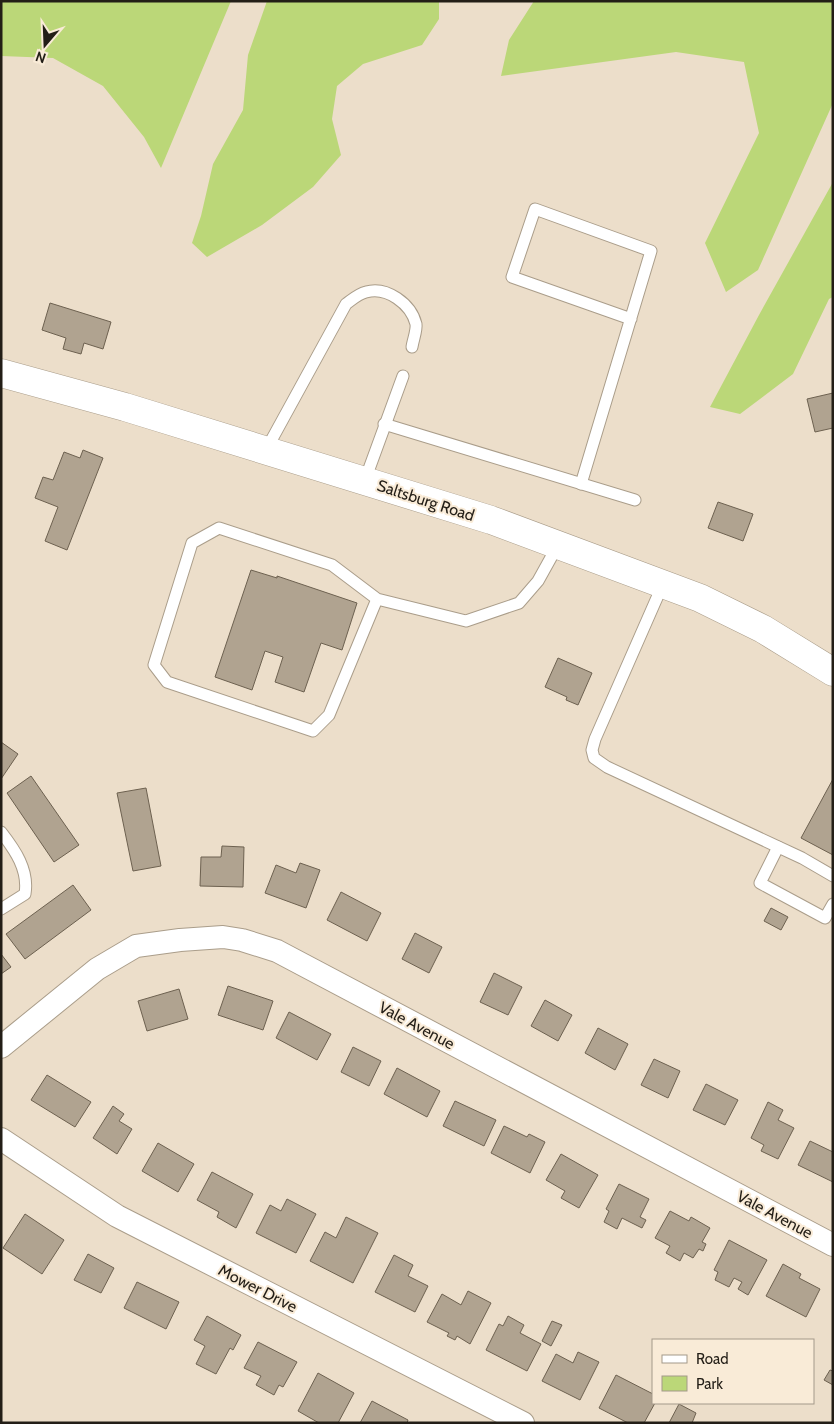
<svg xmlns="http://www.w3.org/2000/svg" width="834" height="1424" font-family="Cabin,sans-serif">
<rect width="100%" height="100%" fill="#ecdeca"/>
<g fill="#bbd778">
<polygon points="1,1 231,1 161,168 144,137 103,86 53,58 1,56"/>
<polygon points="267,1 439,1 439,19 422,45 363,64 337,86 332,119 341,155 313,187 262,225 207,257 192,243 201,216 213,164 243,110 248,55"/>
<polygon points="534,1 833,1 833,103 758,270 726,292 705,243 759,133 744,62 676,52 501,76 509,40"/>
<polygon points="833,182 833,297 829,299 793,374 740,414 710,407 759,315"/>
</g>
<g fill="#b0a390" stroke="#6d6150">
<polygon points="50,303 111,322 103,349 84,343 81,354 63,349 66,338 42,330"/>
<polygon points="833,393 833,428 815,432 807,399"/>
<polygon points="83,450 103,458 67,550 45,541 58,507 35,498 43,477 53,480 64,452 80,458"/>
<polygon points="718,502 753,514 743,541 708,528"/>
<polygon points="251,570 277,578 277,576 357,603 342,650 321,643 304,692 275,682 283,657 265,651 252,690 215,677"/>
<polygon points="558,658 592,673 578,705 566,700 567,697 545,687"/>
<polygon points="1,742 18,754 1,779"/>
<polygon points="31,776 79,845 54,862 7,793"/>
<polygon points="833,779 833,855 801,838"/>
<polygon points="146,788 161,866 133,871 117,793"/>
<polygon points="222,846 244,847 243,887 200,886 201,857 221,857"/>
<polygon points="300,863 320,870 306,908 265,893 276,865 296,873"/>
<polygon points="73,885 91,910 25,959 6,934"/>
<polygon points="341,892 381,913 367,941 327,920"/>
<polygon points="771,908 788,917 781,930 764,921"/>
<polygon points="415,933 442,947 429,973 402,959"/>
<polygon points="1,954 11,967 1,974"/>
<polygon points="494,973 522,987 508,1015 480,1002"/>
<polygon points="228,986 273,1001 263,1030 218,1015"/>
<polygon points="179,989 188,1019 147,1031 138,1001"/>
<polygon points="545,1000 572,1015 558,1041 531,1026"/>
<polygon points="289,1012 331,1034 317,1060 276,1038"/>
<polygon points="598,1028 628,1044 615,1070 585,1053"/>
<polygon points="353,1047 381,1061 369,1086 341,1072"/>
<polygon points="654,1059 680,1071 668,1098 641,1085"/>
<polygon points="397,1068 440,1091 427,1117 384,1094"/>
<polygon points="47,1075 91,1102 75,1127 31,1100"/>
<polygon points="706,1084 738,1100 725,1125 693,1110"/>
<polygon points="455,1101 496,1120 484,1146 443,1126"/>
<polygon points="768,1102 783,1110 778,1120 794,1128 778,1159 761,1151 764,1145 751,1138"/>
<polygon points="113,1106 124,1114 119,1121 132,1129 117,1154 93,1138"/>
<polygon points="504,1126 527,1137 529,1134 545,1142 530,1173 491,1153"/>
<polygon points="810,1141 833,1152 833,1182 798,1165"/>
<polygon points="158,1143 194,1164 178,1192 142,1171"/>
<polygon points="561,1154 598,1175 579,1208 561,1198 565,1191 546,1180"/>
<polygon points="212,1172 253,1194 236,1228 217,1217 219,1212 197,1200"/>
<polygon points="619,1184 649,1199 640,1217 646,1220 642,1228 622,1218 617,1229 604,1222 609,1211 606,1209"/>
<polygon points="287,1199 316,1214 296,1253 256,1233 270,1205 281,1211"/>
<polygon points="670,1211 689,1221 691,1217 710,1228 702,1242 706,1244 703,1251 699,1249 693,1258 684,1253 680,1261 666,1253 670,1246 655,1238"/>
<polygon points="25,1214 64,1240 42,1274 3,1248"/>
<polygon points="346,1217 378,1233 353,1283 310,1261 325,1232 336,1238"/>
<polygon points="729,1240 767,1260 748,1295 738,1289 742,1282 734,1278 729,1287 715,1280 718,1272 714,1270"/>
<polygon points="88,1254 114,1268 101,1293 74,1280"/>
<polygon points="394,1255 413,1265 408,1276 428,1286 415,1312 375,1292"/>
<polygon points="783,1264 801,1274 799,1278 820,1289 806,1317 766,1296"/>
<polygon points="137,1282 179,1302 166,1329 124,1308"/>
<polygon points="468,1291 491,1303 470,1344 457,1336 455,1340 447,1336 449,1333 427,1322 442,1294 461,1305"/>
<polygon points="207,1316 241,1335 233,1350 230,1348 216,1374 196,1364 205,1346 194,1340"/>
<polygon points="508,1316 524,1325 520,1333 541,1344 527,1371 486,1350 499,1324 503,1326"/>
<polygon points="552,1321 562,1325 551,1346 542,1341"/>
<polygon points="258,1342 297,1362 283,1387 279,1385 274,1395 256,1385 261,1376 244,1368"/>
<polygon points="578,1352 599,1362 580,1400 542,1381 556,1354 573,1363"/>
<polygon points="830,1370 833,1371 833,1385 824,1380"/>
<polygon points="318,1373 354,1393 338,1423 319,1423 298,1411"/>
<polygon points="616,1375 653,1394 653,1403 655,1403 644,1423 628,1423 599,1408"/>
<polygon points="372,1401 408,1420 407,1423 360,1423"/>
<polygon points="679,1404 696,1413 692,1423 669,1423"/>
</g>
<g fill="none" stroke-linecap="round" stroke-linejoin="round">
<defs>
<g id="service">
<polyline points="384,424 635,500"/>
<path d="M266 450 346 304C353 299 358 294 366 292 387 286 411 304 416 324 417 330 413 340 412 347"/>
<polyline points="365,480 403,376"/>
<polyline points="581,484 651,251 535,209 512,277 631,319"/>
<polyline points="663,584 595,739 592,750 594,758 607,767 802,858 833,876"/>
<polyline points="377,599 329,715 313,731 167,682 154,665 192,543 219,528 332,565 377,599 466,621 519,603 538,581 558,545"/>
<path d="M1 832C15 850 29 870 25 894L1 909"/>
<polyline points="778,847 760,883 825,918 833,904"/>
</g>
<g id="minor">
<polyline points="1,1047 97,969 136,946 180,940 223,937 242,940 277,951 833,1245"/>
<polyline points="1,1139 117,1216 523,1423"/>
</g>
<polyline id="secondary" points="1,373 125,407 491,520 700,598 763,629 833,672"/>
</defs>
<use href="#service" stroke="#aa9d8a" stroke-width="13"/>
<use href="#minor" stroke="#aa9d8a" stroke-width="24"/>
<use href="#secondary" stroke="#aa9d8a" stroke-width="29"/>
<use href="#service" stroke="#fff" stroke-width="11"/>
<use href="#minor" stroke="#fff" stroke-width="22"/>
<use href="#secondary" stroke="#fff" stroke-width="28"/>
</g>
<g text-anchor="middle" stroke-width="4" stroke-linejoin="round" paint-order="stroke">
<g font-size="16" fill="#231e17" stroke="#f9ebd7">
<text transform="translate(426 500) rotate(18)" y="6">Saltsburg Road</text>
<text transform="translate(417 1025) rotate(28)" y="6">Vale Avenue</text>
<text transform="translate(775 1214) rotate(28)" y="6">Vale Avenue</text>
<text transform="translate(258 1288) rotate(27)" y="6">Mower Drive</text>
</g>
</g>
<rect width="834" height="1424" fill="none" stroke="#231e17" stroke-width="5"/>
<rect x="652" y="1339" width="162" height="65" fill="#f9ebd7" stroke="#a3998a"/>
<rect x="662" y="1355" width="25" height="8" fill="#ffffff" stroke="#a3998a"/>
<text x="696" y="1364" font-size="15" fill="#231e17">Road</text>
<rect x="662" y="1376" width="25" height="15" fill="#bbd778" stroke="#a3998a"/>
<text x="696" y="1389" font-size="15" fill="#231e17">Park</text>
<g transform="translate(45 45) rotate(199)" stroke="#f9ebd7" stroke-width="4" paint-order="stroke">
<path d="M0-4L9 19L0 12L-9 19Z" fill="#231e17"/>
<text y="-8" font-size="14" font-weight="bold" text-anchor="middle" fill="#231e17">N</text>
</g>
</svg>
